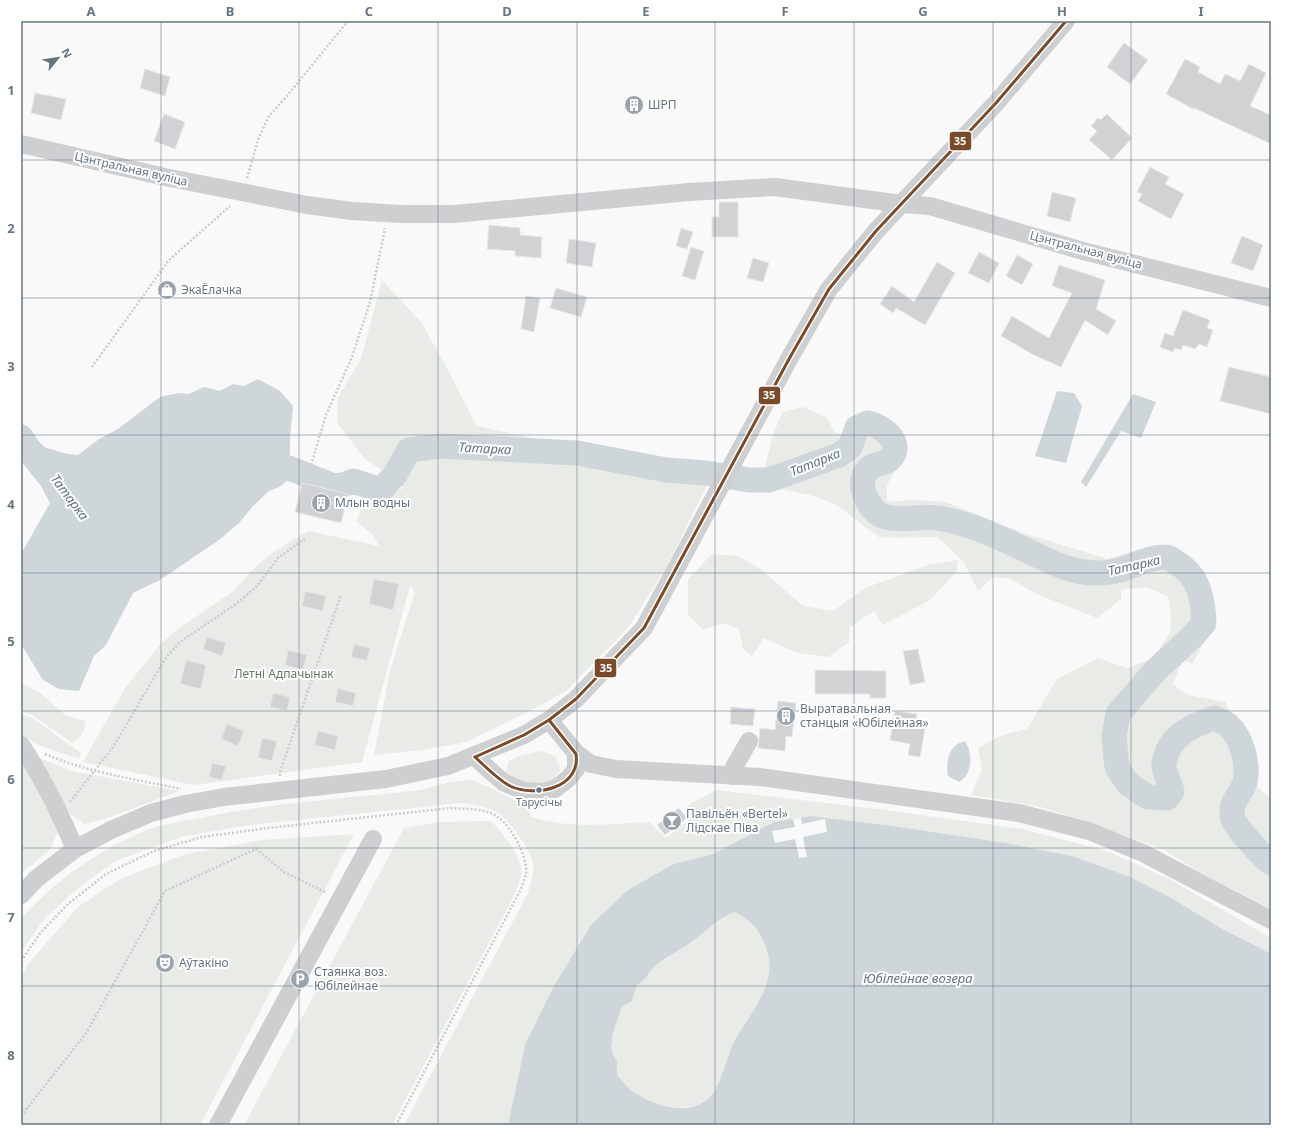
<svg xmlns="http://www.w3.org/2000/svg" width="1292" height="1146" font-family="'Noto Sans',sans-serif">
<rect width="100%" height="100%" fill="#f9f9f9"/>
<g fill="#e8ebe6">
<polygon points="382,280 421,322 448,370 477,426 554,443 606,452 589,465 707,485 667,566 628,628 566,691 528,712 466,742 422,750 374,755 390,671 415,592 410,586 362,762 194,785 83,762 125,688 159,646 175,631 234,591 254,568 275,551 308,531 379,546 372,534 356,521 362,507 383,499 403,488 384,471 365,459 337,423 338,397 361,359"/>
<polygon points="803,407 827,418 835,433 873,438 904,454 887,485 887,502 913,500 946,502 1023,533 1108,559 1155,545 1192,562 1212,601 1213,614 1201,649 1192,664 1183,659 1173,684 1188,695 1225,702 1252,747 1254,784 1271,799 1271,909 1196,870 1164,850 1083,820 1041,807 971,795 982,770 978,748 1000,736 1027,729 1057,679 1098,658 1127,668 1152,659 1170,633 1171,616 1168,597 1147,587 1121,590 1121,599 1097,618 1039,595 1009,578 992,578 978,591 964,562 938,537 880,538 835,504 810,495 780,489 765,468 772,438 782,412"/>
<polygon points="712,554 738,556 759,568 803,606 833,611 865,588 928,565 958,560 957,571 930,600 883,625 874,611 850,627 849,642 828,657 798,653 764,638 752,656 743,649 739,629 723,623 703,630 688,614 688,579"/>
<path d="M21 683 39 692 65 715 85 721C86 731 81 738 72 743L32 715 21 711Z"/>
<polygon points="21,715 31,717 81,753 79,759 38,745 21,735"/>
<polygon points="542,751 555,756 561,770 551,781 536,787 506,775 508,762 521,755"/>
<polygon points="35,756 71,771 180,791 110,817 85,824 69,813"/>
<polygon points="21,757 59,830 49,851 21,873"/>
<path d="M472 780 495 790 528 808 531 817C569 829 610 824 649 822L666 838 692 818 685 807 716 790 886 810 1022 829 1107 851 1171 880 1271 938V954L1219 927 1168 896 1128 876 1072 856 1006 843 893 826 811 816 774 822 713 854 674 864 525 1045 508 1125H404L528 893C530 885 535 871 533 863 530 853 524 843 518 835 500 809 492 807 461 803L248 825 181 837 115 861 77 889 45 918 21 952V919C55 880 99 850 147 830 163 824 183 821 200 818 272 802 347 799 420 790L451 782Z"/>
<path d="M491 821C502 832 524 859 521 875 520 882 516 889 514 896L392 1125H244L404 828 438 822Z"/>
<polygon points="354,834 200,1125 21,1125 21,977 29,963 78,907 120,879 186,854 262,840"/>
<path d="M735 912C751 920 759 929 765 945 781 984 750 1011 733 1044 726 1059 723 1079 714 1092 696 1117 659 1108 637 1094 629 1089 623 1081 617 1075V1062L611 1049 613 1032 622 1007 632 1001 637 985C646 981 647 974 654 967 663 958 679 951 690 943 706 932 717 918 735 912Z"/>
</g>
<g fill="#ced6d9" fill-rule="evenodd">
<polygon points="258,379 280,391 293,406 290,437 290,478 281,486 269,491 253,506 239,523 219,540 160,580 133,593 106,645 94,656 79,691 59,689 43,680 21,644 21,554 50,503 41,486 21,461 28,448 37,445 67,454 78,455 99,439 118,429 160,397 179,393 189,394 204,387 220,391 233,384 244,386"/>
<polygon points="1057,391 1074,393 1082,406 1066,463 1035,456"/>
<polygon points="1133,394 1156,402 1141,438 1121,431 1086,487 1081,482"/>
<path d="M965 741C973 753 973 774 959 782L948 776C946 761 948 745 965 741Z"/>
<path d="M811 816 893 826 1006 843 1072 856 1128 876 1168 896 1219 927 1271 954V1125H508L525 1045 554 986 591 925 628 890 674 864 713 854 774 822ZM735 912C751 920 759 929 765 945 781 984 750 1011 733 1044 726 1059 723 1078 714 1092 696 1118 659 1108 637 1094 629 1090 623 1081 617 1075V1062L611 1049 613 1032 622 1007 632 1001 637 985C646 981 647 974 654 967 663 958 679 951 690 943 706 932 717 918 735 912Z"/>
</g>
<polygon fill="#f9f9f9" points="801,818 802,824 825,819 827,832 803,837 807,857 799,858 795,839 775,843 772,831 795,827 793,819"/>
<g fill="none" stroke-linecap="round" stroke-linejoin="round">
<g stroke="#ced6d9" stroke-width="25">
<polyline points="21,437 28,448 51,473"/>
<path d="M256 463 289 468 334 486 343 485 353 481 381 490 395 475 409 450 440 446 577 453 666 470 706 473 749 480H769L839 455 850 447 857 428 868 423C883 426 906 444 889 460 886 463 880 463 875 465 855 474 862 496 874 510 887 525 920 515 938 518 976 523 1025 551 1061 566 1082 574 1104 576 1126 568 1139 563 1152 557 1167 557 1170 557 1174 561 1177 563 1199 576 1203 599 1204 623L1194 635 1155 671 1118 714 1114 736 1117 767 1128 784 1148 797 1167 798 1172 791C1170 783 1163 771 1164 764 1168 736 1191 726 1214 718 1218 720 1224 722 1228 725 1242 737 1249 765 1245 782 1241 796 1228 802 1233 819 1237 829 1262 856 1271 863"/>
</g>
</g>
<g fill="#d0d2d3" stroke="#e8e8e8">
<polygon points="1124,43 1148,60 1130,84 1107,67"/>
<polygon points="1185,59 1200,67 1198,72 1220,84 1225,74 1240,81 1249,64 1266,73 1250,106 1271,115 1271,144 1194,108 1193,109 1166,94"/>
<polygon points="145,69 170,77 165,96 140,88"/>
<polygon points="35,93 66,99 61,120 31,113"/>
<polygon points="164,114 185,122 175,149 154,141"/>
<polygon points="1107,114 1132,138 1112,160 1089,140 1097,131 1091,126 1098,118 1100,120"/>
<polygon points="1150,167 1169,177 1165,184 1184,194 1171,219 1138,201 1142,194 1137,192"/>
<polygon points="1052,192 1076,198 1070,222 1047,216"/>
<polygon points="719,202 738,202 738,237 712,237 712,217 719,217"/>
<polygon points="489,225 520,228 520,235 542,237 541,258 515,256 515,251 487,249"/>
<polygon points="681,228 693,232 687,249 676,246"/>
<polygon points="1242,236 1263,245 1253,271 1231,263"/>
<polygon points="569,239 596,243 592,267 566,263"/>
<polygon points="691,247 704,251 695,280 682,276"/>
<polygon points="979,252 999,263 989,283 968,273"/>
<polygon points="1017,255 1033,264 1022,285 1006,276"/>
<polygon points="753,258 769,263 763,282 747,278"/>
<polygon points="937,262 955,273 925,325 896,308 893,313 880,304 892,286 914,302"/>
<polygon points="1059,265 1105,280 1096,309 1116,321 1108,335 1085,320 1061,367 1032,354 1001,336 1012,316 1049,338 1072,293 1052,286"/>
<polygon points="556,288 587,297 581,317 550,308"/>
<polygon points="526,296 540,298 534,332 521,329"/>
<polygon points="1183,310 1210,320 1207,328 1213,330 1207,347 1199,344 1195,349 1183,345 1181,350 1175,348 1173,352 1160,347 1165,333 1173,336"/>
<polygon points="1229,367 1271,377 1271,414 1220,401"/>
<polygon points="302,483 348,494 341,523 295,512"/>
<polygon points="374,579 399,584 393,610 369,604"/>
<polygon points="305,591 326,596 323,611 302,606"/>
<polygon points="207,637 226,643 222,656 203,649"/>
<polygon points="354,644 370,648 367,661 351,657"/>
<polygon points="918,649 925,682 910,685 903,651"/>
<polygon points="288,650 307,655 303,670 285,665"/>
<polygon points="186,660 206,665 201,689 180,684"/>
<polygon points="815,670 886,671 886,698 870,698 870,694 815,694"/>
<polygon points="338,688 356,693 353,706 335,702"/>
<polygon points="273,693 290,697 287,711 270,707"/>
<polygon points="778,701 796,703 792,737 786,736 785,751 758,748 760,728 775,730"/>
<polygon points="731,707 755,709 753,726 730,724"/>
<polygon points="895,711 917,714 914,727 925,729 920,757 908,755 910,744 890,740"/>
<polygon points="227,724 244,731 238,746 221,739"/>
<polygon points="318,731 338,736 335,750 314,745"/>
<polygon points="262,738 277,741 272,761 258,758"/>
<polygon points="212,763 226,766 222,780 209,777"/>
<polygon points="679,808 687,818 665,835 657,825"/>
</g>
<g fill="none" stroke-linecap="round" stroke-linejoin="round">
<g stroke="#cbcccd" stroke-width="2.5" stroke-dasharray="2 2" stroke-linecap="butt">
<polyline points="247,178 259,137 269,116 287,96 348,21"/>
<polyline points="92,367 169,260 230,206"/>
<polyline points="311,465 326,415 352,357 370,302 385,228"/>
<path d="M45 754C89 773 135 779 181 789"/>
<polyline points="280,776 280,772 341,595"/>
<polyline points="70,802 113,747 167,656 180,642 236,604 257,586 278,558 306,538"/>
<path d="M21 961 41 932 68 904 106 874 154 851 202 837 268 828 450 808C465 809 486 808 498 817 512 827 528 857 526 874 525 879 522 886 520 891L396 1125"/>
<polyline points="21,1116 87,1032 165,891 256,849 284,872 327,893"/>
</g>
<g stroke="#cecfd0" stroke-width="18">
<polyline points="21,144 165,177 307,205 352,211 401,214 454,214 689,192 775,187 902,204 930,206 1083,251 1271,298"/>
<polyline points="549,720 576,753 591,764 616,769 760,777 1019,813 1089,831 1143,853 1271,920"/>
<path d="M21 745C43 778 60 813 75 849"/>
<polyline points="475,757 503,782 523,791 544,792 555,789 569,778 576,769 576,753"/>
<polyline points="733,776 733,769 749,741"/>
<polyline points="21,895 36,879 75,849 111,830 151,813 185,804 224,797 386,779 448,766 524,735 549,720 576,699 644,628 789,359 829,289 876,231 996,103 1066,21"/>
<polyline points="218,1125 373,839"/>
</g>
<defs>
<g id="bus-1">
<polyline points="475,757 524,735 549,720 576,699 644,628 789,359 829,289 876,231 996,103 1066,21"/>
<path d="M475 757C486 767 497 779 510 786 535 798 581 788 576 754L549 720"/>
</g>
</defs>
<use href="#bus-1" stroke="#fff" stroke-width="6"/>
<use href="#bus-1" stroke="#7a4b2a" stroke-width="3"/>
</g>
<path fill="none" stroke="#657683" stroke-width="1" stroke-opacity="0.55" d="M161 21V1125M299 21V1125M438 21V1125M577 21V1125M715 21V1125M854 21V1125M993 21V1125M1131 21V1125M21 160H1271M21 298H1271M21 435H1271M21 573H1271M21 711H1271M21 848H1271M21 986H1271"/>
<defs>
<symbol id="building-disc" viewBox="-11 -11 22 22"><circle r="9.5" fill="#99a4ac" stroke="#fff"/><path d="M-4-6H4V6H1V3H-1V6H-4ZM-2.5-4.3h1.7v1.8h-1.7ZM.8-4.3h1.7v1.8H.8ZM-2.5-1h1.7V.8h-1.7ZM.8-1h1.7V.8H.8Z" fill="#fff"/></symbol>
<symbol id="shop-disc" viewBox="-11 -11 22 22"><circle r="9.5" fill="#99a4ac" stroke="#fff"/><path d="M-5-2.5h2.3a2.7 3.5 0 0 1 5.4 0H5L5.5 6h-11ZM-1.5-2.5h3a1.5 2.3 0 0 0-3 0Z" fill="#fff"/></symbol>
<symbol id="bar-disc" viewBox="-11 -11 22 22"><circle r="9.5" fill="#99a4ac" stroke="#fff"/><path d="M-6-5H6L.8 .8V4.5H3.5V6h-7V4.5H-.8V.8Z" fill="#fff"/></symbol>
<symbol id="theatre-disc" viewBox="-11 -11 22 22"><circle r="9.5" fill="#99a4ac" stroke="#fff"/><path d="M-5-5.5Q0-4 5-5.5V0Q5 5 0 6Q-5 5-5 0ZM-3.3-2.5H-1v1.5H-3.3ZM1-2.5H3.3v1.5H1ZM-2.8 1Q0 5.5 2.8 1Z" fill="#fff"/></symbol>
<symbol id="parking-disc" viewBox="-11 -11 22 22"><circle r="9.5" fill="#99a4ac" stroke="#fff"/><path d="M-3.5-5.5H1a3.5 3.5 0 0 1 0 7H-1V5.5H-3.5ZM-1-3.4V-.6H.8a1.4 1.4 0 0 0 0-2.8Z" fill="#fff"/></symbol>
</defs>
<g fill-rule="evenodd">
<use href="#building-disc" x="623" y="94" width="22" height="22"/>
<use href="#shop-disc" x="156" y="279" width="22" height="22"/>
<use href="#building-disc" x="310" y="492" width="22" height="22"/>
<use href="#building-disc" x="775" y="705" width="22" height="22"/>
<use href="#bar-disc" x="661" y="810" width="22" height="22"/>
<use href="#theatre-disc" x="154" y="952" width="22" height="22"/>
<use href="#parking-disc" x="289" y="968" width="22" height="22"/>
</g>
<circle fill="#657683" stroke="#fff" stroke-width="1.5" cx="539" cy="790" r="3.5"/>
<g text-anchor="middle" stroke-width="4" stroke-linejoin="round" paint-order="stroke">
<g font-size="11" fill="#657683" stroke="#fff">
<text x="539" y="806">Тарусічы</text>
</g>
<g font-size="12" fill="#657683" stroke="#fff" text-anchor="start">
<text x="648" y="109">ШРП</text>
<text x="181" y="294">ЭкаЁлачка</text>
<text x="335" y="507">Млын водны</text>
<text x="800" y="713">Выратавальная<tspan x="800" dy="14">станцыя «Юбілейная»</tspan></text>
<text x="686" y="818">Павільён «Bertel»<tspan x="686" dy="14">Лідскае Піва</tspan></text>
<text x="179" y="967">Аўтакіно</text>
<text x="314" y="976">Стаянка воз.<tspan x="314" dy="14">Юбілейнае</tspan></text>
</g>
<g font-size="12" fill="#657683" stroke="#fff">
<text transform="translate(131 169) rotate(13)" y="4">Цэнтральная вуліца</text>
<text transform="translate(1086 250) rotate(15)" y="4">Цэнтральная вуліца</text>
</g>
<g font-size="12" fill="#687a64" stroke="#fff">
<text x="284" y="678">Летні Адпачынак</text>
</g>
<g font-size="13" font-style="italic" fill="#60757c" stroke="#fff">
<text transform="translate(485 448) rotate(3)" y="5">Татарка</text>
<text transform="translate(815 462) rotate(-22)" y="5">Татарка</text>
<text transform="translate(70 497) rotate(53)" y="5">Татарка</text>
<text transform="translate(1134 565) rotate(-13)" y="5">Татарка</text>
<text x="918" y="983">Юбілейнае возера</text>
</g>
</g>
<g stroke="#fff" stroke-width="1.5">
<rect x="949" y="131" width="23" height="20" rx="4" fill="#7a4b2a"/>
<rect x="758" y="386" width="23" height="19" rx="4" fill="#7a4b2a"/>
<rect x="594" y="658" width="23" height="20" rx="4" fill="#7a4b2a"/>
</g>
<g font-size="11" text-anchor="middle" font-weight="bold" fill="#fff">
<text x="960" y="145">35</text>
<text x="769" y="399">35</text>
<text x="606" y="672">35</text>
</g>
<rect width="1292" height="1146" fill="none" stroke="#ffffff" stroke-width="44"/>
<g transform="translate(58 58) rotate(60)" stroke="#ffffff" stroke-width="3" paint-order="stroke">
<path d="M0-3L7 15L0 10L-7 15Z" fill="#657683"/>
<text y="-6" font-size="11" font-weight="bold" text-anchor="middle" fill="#657683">N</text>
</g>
<rect x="22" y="22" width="1248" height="1102" fill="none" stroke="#657683" stroke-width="1.5"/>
<g font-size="13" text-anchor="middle" font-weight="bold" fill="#657683">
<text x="91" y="16">A</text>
<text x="230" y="16">B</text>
<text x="369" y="16">C</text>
<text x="507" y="16">D</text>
<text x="646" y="16">E</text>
<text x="785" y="16">F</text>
<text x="923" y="16">G</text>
<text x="1062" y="16">H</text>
<text x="1201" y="16">I</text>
<text x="11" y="95">1</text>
<text x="11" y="233">2</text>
<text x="11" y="371">3</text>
<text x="11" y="509">4</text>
<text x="11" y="646">5</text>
<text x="11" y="784">6</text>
<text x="11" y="922">7</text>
<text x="11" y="1060">8</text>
</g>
</svg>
